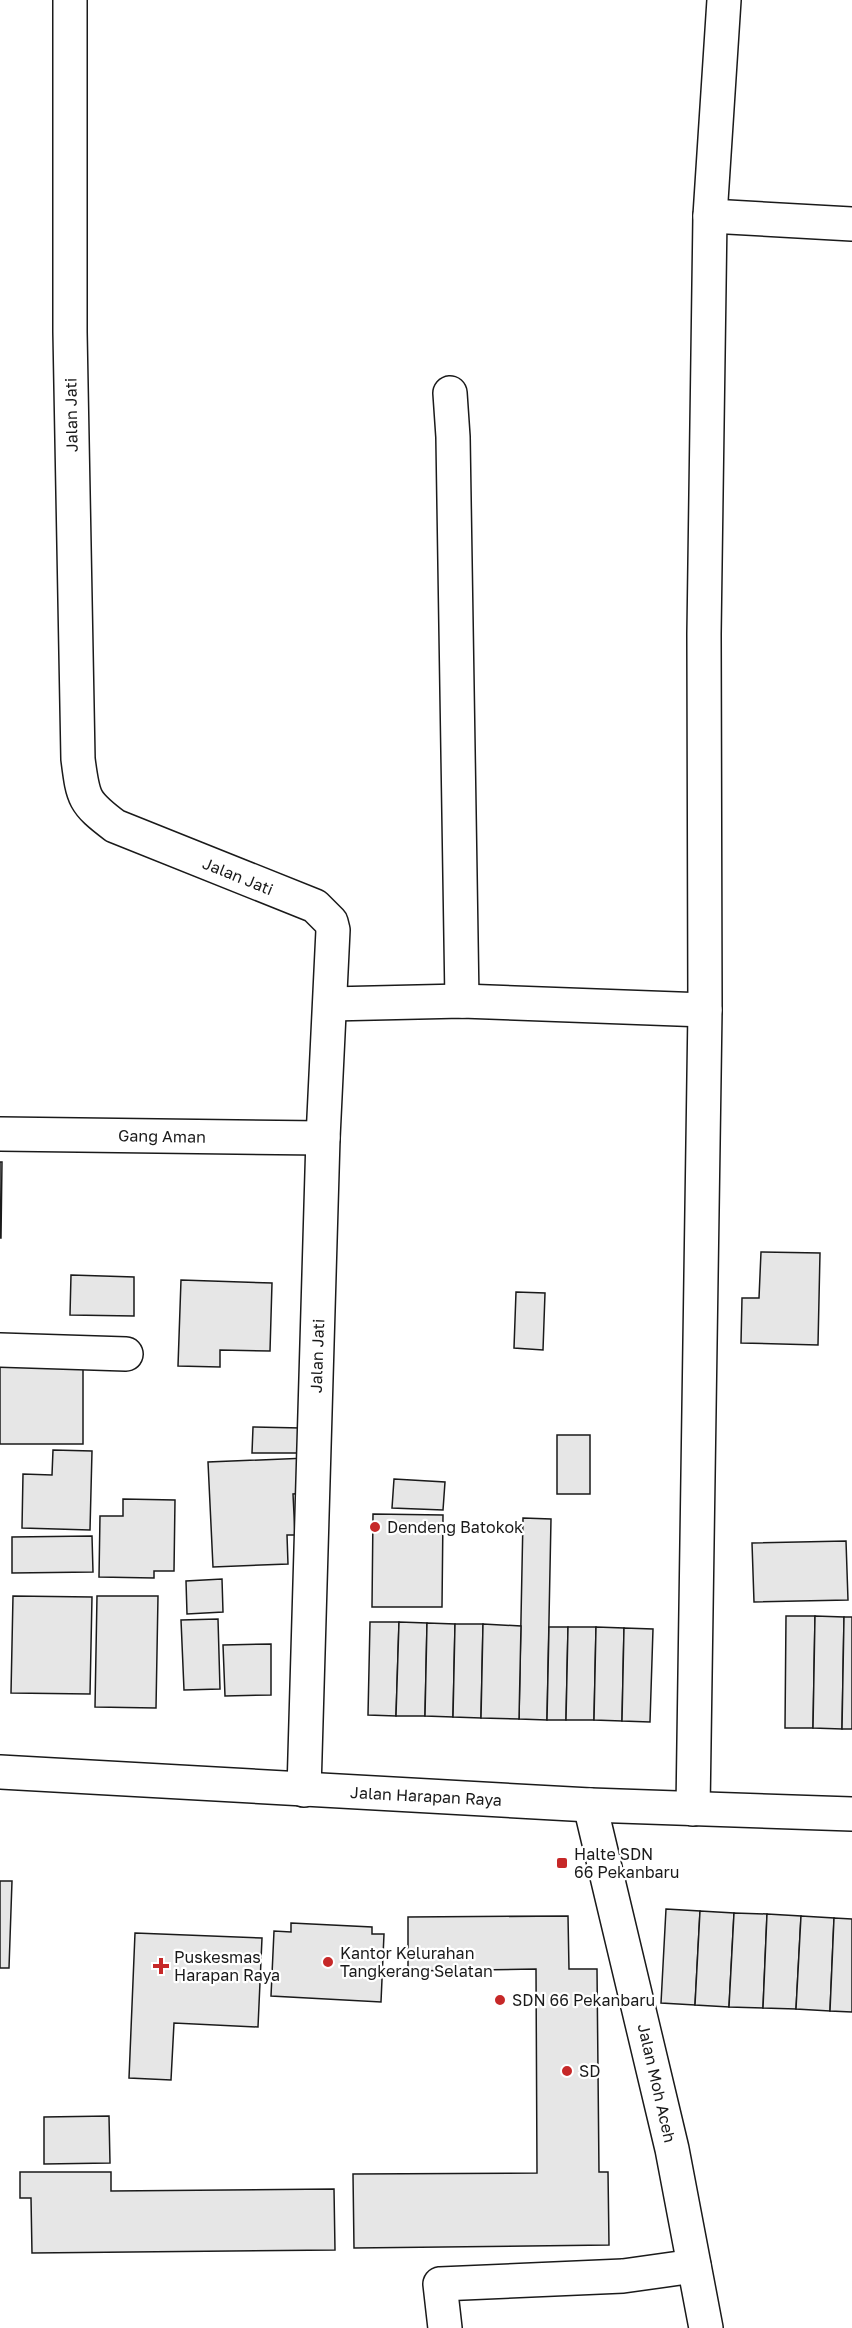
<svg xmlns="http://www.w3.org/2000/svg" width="852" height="2328" font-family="'Golos Text',sans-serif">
<rect width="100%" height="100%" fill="#fff"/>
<g fill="#e6e6e6" stroke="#1a1a1a" stroke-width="1.5">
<polygon points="0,1162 2,1162 1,1238 0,1238"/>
<polygon points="761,1252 820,1253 818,1345 741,1343 742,1298 759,1298"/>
<polygon points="71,1275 134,1277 134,1316 70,1315"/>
<polygon points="181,1280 272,1283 270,1351 220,1350 220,1367 178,1366"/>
<polygon points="516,1292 545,1293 543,1350 514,1348"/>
<rect x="0" y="1367" width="83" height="77"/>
<polygon points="253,1427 301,1428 300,1453 252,1453"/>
<rect x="557" y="1435" width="33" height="59"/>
<polygon points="53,1450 92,1451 90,1530 22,1528 23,1474 52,1475"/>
<polygon points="307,1458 308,1493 293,1494 295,1535 287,1535 288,1564 213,1567 208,1462"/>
<polygon points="394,1479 445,1482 443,1510 392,1508"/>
<polygon points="123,1499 175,1500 174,1571 154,1571 154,1578 99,1577 100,1516 123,1516"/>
<polygon points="373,1514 443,1515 442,1607 372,1607"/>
<polygon points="523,1518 551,1519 547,1720 519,1719"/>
<polygon points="92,1536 93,1572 12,1573 12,1537"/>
<polygon points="846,1541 848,1600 754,1602 752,1543"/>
<polygon points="222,1579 223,1612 187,1614 186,1581"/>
<polygon points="13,1596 92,1597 90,1694 11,1693"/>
<polygon points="97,1596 158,1596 156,1708 95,1707"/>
<polygon points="786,1616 815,1616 813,1728 785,1728"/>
<polygon points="815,1616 844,1617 842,1729 813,1728"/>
<polygon points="844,1617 852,1617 852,1729 842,1729"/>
<polygon points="218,1619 220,1689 184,1690 181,1620"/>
<polygon points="370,1622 399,1622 396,1716 368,1715"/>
<polygon points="399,1622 427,1623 425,1716 396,1716"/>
<polygon points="427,1623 455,1624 453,1717 425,1716"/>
<polygon points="455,1624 483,1624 481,1718 453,1717"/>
<polygon points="483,1624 521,1626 519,1719 481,1718"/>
<polygon points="549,1627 568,1627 566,1720 547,1720"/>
<polygon points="568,1627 596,1627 594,1720 566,1720"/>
<polygon points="596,1627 624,1628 622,1721 594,1720"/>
<polygon points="624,1628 653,1629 650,1722 622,1721"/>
<polygon points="271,1644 271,1695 225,1696 223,1645"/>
<polygon points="0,1881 12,1881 9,1968 0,1968"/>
<polygon points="666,1909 700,1911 695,2005 661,2003"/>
<polygon points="700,1911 734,1913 729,2007 695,2005"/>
<polygon points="734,1913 767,1914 763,2008 729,2007"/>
<polygon points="767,1914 801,1916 796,2009 763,2008"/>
<polygon points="568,1916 569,1969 597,1969 599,2172 608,2172 609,2245 354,2248 353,2174 537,2173 536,1969 408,1971 408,1917"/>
<polygon points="801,1916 834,1918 830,2011 796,2009"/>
<polygon points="834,1918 852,1919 852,2012 830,2011"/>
<polygon points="291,1923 372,1927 372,1934 384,1934 381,2002 271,1996 274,1931 291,1932"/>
<polygon points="135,1933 262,1938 258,2027 174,2023 171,2080 129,2078"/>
<polygon points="109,2116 110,2163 44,2164 44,2117"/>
<polygon points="20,2172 111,2172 111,2191 334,2189 335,2250 32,2253 31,2198 20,2198"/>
</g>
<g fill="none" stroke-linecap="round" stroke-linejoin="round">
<defs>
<g id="street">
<path d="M70 0V332L78 759C83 798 83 802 115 826L315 906 331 922 333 930 323 1138 304 1790"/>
<polyline points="710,216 852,224"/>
<polyline points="450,393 453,437 462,1001"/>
<polyline points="330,1004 462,1001 705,1010"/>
<polyline points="0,1134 323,1138"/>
<polyline points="0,1350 126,1354"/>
<polyline points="590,1805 672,2149 706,2328"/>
<polyline points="693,1809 705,1010 704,634 710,216 724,0"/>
<polyline points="445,2328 440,2284 623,2276 694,2266"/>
</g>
<polyline id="primary" points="0,1772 590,1805 852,1814"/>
</defs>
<use href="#street" stroke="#1a1a1a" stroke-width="36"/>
<use href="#primary" stroke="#1a1a1a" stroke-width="36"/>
<use href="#street" stroke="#fff" stroke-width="33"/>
<use href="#primary" stroke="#fff" stroke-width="33"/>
</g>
<g fill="#c62828" stroke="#fff" stroke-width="2">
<circle cx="375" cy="1527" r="6"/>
<rect x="556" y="1857" width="12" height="12" rx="3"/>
<circle cx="328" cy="1962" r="6"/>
<path d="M158 1957h6v6h6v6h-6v6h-6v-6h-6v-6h6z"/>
<circle cx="500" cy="2000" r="6"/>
<circle cx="567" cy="2071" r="6"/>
</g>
<g text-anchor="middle" stroke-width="4.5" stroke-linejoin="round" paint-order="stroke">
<g font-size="16" fill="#1a1a1a" stroke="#fff">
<text transform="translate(71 415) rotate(-91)" y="6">Jalan Jati</text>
<text transform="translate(238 876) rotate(22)" y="6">Jalan Jati</text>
<text transform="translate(162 1136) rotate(1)" y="6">Gang Aman</text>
<text transform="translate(317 1356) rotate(-88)" y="6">Jalan Jati</text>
<text transform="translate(426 1796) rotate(3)" y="6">Jalan Harapan Raya</text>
<text transform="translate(657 2083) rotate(77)" y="6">Jalan Moh Aceh</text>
</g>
<g font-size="16" fill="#1a1a1a" stroke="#fff" text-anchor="start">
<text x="387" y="1533">Dendeng Batokok</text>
<text x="574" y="1860">Halte SDN<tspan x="574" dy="18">66 Pekanbaru</tspan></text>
<text x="340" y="1959">Kantor Kelurahan<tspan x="340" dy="18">Tangkerang Selatan</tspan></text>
<text x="174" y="1963">Puskesmas<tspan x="174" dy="18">Harapan Raya</tspan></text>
<text x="512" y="2006">SDN 66 Pekanbaru</text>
<text x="579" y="2077">SD</text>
</g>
</g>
</svg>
